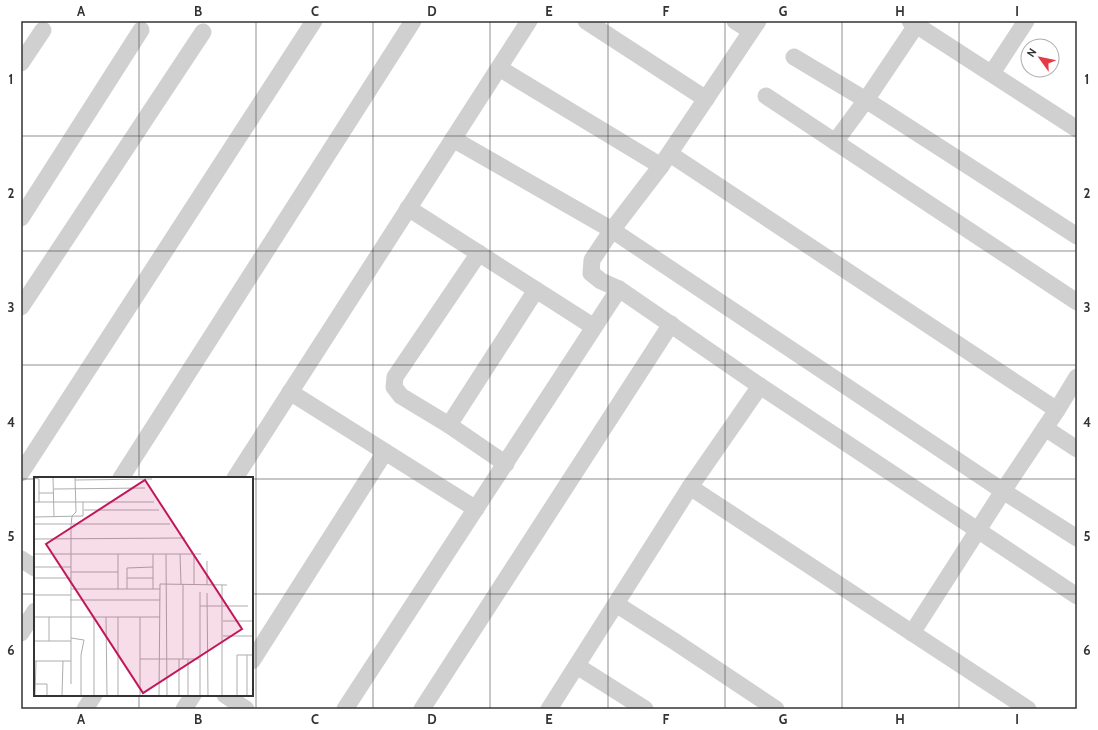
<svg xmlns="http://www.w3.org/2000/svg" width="1098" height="730" font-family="Cabin,sans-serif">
<rect width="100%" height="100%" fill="#fff"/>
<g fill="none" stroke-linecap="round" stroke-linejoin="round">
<g stroke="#d0d0d0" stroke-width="17">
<polyline points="586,21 706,99"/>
<polyline points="735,21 751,31"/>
<polyline points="758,21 661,166 612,230 592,260 591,273 601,281 619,289 760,386 1077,596"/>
<polyline points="910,21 1077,129"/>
<polyline points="794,57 866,100 1077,236"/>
<polyline points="21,63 43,30"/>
<polyline points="499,68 661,166"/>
<polyline points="992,73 1026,21"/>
<polyline points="766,96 1077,302"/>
<polyline points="453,139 612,230 1003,491 1077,538"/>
<polyline points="835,142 866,100 919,21"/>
<polyline points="670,154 1057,410"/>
<polyline points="408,208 594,327"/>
<polyline points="21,218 141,30"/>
<polyline points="479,253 395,377 394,387 401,396 449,425 506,464"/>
<polyline points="21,307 203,32"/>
<polyline points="290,392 476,509"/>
<polyline points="449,425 536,290"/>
<polyline points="1045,428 1077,449"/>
<polyline points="21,473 314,21"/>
<polyline points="121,478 413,21"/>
<polyline points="235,478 529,21"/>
<polyline points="690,487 1028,709"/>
<polyline points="21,559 35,568"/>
<polyline points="616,604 674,641 776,709"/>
<polyline points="21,633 35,611"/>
<polyline points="912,633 1003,491 1057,410 1077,377"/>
<polyline points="252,661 385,452"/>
<polyline points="577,666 645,709"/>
<polyline points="225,695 246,709"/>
<polyline points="85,709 94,695"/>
<polyline points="184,709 193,695"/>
<polyline points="345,709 619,289"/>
<polyline points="422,709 671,324"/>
<polyline points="549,709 690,487 760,386"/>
</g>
</g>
<path fill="none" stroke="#333" stroke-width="1" stroke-opacity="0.55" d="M139 21V478M256 21V709M373 21V709M490 21V709M608 21V709M725 21V709M842 21V709M959 21V709M21 136H1077M21 251H1077M21 365H1077M21 479H35M252 479H1077M21 594H35M252 594H1077M139 695V709"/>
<g transform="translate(34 477)">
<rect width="219" height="219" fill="#fff"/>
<path fill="none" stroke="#adadad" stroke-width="1" d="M19 0 20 40M0 1 5 2V25M41 3 118 2M20 12 111 11M5 16H20M0 25H49M50 33H125M0 40 49 39V25H120M0 47H136M0 62 151 61M0 77H167M84 77V112M119 77V112M132 77 133 219M146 77 147 107M173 84V108M0 90H37M37 95H84M0 101H37M93 101H119M160 108V77M37 112H126M93 112V91L119 90M173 116 174 219M0 118H37M36 123H126M166 129H214M0 140H126M60 140V219M72 140 73 219M189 144H219M189 159H219M37 161 50 163 47 178V219M0 164H37M15 164V140M213 178V219M106 182H165M145 182V219M149 182V107M0 184H37M0 207H13V219M37 207V48L38 39 42 35 41 0M1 219 2 184M28 219 29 184M84 219V140M106 219V140M125 219 126 107 193 108M154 219V182M166 219V115M188 219V108M203 219V178H219"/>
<path fill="#c2185b" fill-opacity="0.15" stroke="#c2185b" stroke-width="2" d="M111 3 208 152 109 216 12 67Z"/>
<rect width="219" height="219" fill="none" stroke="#333" stroke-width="2"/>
</g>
<rect width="1098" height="730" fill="none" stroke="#ffffff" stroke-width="44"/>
<g transform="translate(1040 58) rotate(303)"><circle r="19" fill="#ffffff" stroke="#adadad"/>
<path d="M0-3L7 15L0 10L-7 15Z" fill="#e63946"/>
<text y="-6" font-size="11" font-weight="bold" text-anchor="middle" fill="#333333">N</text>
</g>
<rect x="22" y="22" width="1054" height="686" fill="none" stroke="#333" stroke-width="1.5"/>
<g font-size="13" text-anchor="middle" font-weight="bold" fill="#333">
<text x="81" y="16">A</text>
<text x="198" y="16">B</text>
<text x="315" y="16">C</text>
<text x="432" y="16">D</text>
<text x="549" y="16">E</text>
<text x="666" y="16">F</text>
<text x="783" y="16">G</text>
<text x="900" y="16">H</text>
<text x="1017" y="16">I</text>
<text x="11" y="84">1</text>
<text x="1087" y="84">1</text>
<text x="11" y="198">2</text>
<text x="1087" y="198">2</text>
<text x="11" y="312">3</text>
<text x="1087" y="312">3</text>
<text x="11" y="427">4</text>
<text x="1087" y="427">4</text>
<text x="11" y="541">5</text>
<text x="1087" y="541">5</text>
<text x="11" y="655">6</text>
<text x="1087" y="655">6</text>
<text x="81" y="724">A</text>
<text x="198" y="724">B</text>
<text x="315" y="724">C</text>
<text x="432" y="724">D</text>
<text x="549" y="724">E</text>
<text x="666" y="724">F</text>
<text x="783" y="724">G</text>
<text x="900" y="724">H</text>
<text x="1017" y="724">I</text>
</g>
</svg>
